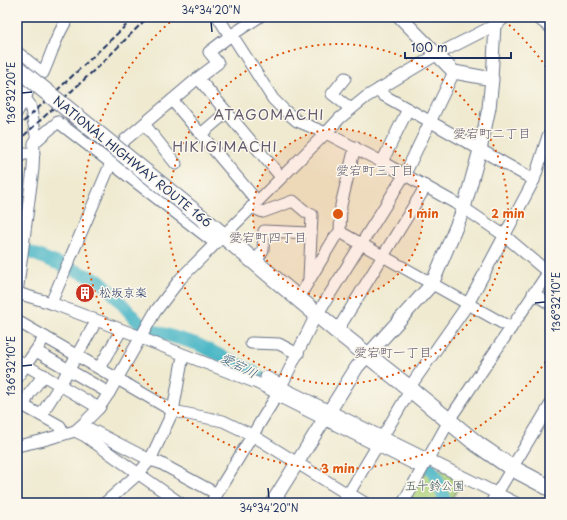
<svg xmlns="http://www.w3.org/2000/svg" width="567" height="520" font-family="'Playpen Sans','Klee One',sans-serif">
<rect width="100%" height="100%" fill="#fbf7ec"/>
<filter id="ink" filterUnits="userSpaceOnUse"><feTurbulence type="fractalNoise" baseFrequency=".025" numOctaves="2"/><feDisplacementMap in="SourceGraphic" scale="8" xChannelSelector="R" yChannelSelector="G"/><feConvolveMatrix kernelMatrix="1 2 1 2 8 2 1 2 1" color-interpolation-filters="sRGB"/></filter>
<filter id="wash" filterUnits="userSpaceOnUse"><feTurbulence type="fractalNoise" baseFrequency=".012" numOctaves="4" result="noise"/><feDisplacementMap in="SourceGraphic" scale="16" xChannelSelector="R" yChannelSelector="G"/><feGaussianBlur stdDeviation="0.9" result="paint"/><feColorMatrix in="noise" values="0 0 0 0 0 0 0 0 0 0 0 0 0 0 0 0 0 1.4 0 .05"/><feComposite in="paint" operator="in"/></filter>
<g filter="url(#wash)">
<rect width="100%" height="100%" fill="#efead0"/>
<polygon fill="#add17a" stroke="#64806c" points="429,464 462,480 450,503 407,503"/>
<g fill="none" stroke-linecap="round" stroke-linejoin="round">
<g stroke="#4ab6c6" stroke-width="13">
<polyline points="17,250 29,252 99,280 108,288 139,323 154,331 197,344 254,372 263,381 275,387"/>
<path d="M415 459C419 461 423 462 427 465 437 473 442 491 445 503"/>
</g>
</g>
</g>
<g filter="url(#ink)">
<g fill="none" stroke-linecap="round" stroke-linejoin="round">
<defs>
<g id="minor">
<polyline points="218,17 230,36"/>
<polyline points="536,17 550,27"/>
<polyline points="232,35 273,99 284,110 297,121 326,133 382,162 464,208 505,236 550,274"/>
<path d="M17 52 43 73C52 54 56 34 69 17"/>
<polyline points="198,78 281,177"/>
<polyline points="345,78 332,94 351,109"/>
<polyline points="492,79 495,25"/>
<polyline points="17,86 27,94 17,112"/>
<polyline points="379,89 383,95 534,180"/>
<polyline points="172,100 257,201"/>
<polyline points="144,124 176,164"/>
<polyline points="201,134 227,112"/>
<polyline points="37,140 58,122 215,243"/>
<polyline points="17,159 23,154 34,154"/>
<polyline points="382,162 408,109"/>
<polyline points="251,207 263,212 293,201 306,212 312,215 309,278"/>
<polyline points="340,232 511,328"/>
<polyline points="255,263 263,250 264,231 310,233"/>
<polyline points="17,293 33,169 34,143 37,140 30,105 25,98"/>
<polyline points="17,293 51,303 141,337"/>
<polyline points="533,293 550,304"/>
<polyline points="298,299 335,237 340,232 341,205 355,147"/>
<polyline points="51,303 111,163 125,140 198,78 218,63 209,52 230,36 259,17"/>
<polyline points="17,321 173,411 223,421 252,435 349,495"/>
<polyline points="337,331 426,186"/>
<polyline points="141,338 257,383 273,391 282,398 422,468"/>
<polyline points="251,343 279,344 298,354"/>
<polyline points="36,351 109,393"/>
<polyline points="17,360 99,408"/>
<polyline points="99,368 119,334"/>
<polyline points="266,377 282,385"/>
<polyline points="17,378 45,337"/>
<polyline points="281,387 516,503"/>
<polyline points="409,388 468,304 534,180 548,136"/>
<polyline points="17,402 60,426 64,434"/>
<polyline points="24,406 29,394 44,375"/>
<polyline points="41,415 60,385 93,327"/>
<polyline points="75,431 90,429 150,460 160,463 217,494"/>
<polyline points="75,431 85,436 180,503"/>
<polyline points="17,446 40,441 75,431 84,423 99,408 109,393 155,312 181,278 326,133 340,118 366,97 436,55 495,25 506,17"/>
<polyline points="350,494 365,503"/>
<polyline points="105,503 138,474 150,460 173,411 182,361"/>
<polyline points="211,503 277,395 313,321 405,174 454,72"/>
<polyline points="343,503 411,389"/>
<polyline points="403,503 453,414 550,270"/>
<polyline points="491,503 550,405"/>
</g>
<polyline id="major" points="272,503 357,367 432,284 464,208 480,150 489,108 492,79 454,72 400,17"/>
<polyline id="highway" points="207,222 337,331 409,388 477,444 512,468 550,488"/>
</defs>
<use href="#minor" stroke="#657086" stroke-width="13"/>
<use href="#major" stroke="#657086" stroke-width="15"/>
<use href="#highway" stroke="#657086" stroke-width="18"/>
<use href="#minor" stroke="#fff" stroke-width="11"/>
<use href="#major" stroke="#fff" stroke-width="13"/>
<use href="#highway" stroke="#fff" stroke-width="16"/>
<g stroke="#1b2f5e" stroke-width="2" stroke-dasharray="6 3" stroke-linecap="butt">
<polyline points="17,128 135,17"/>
<polyline points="17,142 104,61 148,17"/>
</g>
<defs>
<polyline id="highway-bridge" points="17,68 207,222"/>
</defs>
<use href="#highway-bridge" stroke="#657086" stroke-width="18" stroke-linecap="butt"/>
<use href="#highway-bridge" stroke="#fff" stroke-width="16"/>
</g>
</g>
<path fill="none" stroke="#1b2f5e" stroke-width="1.5" d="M211 22 212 32M22 93 32 92M535 303 545 302M22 366 32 365M268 488 269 498"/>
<circle cx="338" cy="214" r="85" fill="#de5710" fill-opacity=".12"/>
<g fill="none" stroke="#de5710" stroke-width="2" stroke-dasharray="2 4">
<circle cx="338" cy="214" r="85"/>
<circle cx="338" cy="214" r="170"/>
<path d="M549 357A255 255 0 1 1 176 17M500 17A255 255 0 0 1 549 71"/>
</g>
<defs>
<symbol id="building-disc" viewBox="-11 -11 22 22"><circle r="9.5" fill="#c8321e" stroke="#fbf7ec"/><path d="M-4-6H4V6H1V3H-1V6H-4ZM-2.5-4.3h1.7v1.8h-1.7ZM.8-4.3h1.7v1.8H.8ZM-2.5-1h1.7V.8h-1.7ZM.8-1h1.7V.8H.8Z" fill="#fff"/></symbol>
</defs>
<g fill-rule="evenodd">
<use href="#building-disc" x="74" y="282" width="22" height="22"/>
</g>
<g text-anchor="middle" stroke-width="3" stroke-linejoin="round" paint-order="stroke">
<g font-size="12" fill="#1b2f5e" stroke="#fbf7ec">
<text transform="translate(132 162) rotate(39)" y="4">NATIONAL HIGHWAY ROUTE 166</text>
</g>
<g font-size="12" fill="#1b2f5e" stroke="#fbf7ec" text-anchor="start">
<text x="99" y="297">松坂京楽</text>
</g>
<g font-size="12" fill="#405865" stroke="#fbf7ec">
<text x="435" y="490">五十鈴公園</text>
</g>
<g font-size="13" fill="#635c70" stroke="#fbf7ec">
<text x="492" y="138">愛宕町二丁目</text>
<text x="375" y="175">愛宕町三丁目</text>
<text x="268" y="242">愛宕町四丁目</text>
<text x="393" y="357">愛宕町一丁目</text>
</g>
<g font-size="13" font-style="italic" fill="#29587d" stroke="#fbf7ec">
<text transform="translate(239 365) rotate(28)" y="5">愛宕川</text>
</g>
<g font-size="14" letter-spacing="1" fill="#635c70" stroke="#fbf7ec">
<text x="269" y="120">ATAGOMACHI</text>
<text x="225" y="152">HIKIGIMACHI</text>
</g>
</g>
<circle cx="338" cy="214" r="6" fill="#de5710" stroke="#fbf7ec" stroke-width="2"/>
<g font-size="12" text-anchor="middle" font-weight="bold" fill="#de5710" stroke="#fbf7ec" stroke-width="3" stroke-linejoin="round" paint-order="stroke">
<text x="423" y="218">1 min</text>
<text x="508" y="218">2 min</text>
<text x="338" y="473">3 min</text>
</g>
<rect width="567" height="520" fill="none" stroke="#fbf7ec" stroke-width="44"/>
<path d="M405 52v6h106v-6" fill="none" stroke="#1b2f5e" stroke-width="2"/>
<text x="411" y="52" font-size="12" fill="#1b2f5e" stroke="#fbf7ec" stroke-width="3" paint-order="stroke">100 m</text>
<rect x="22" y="22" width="523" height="476" fill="none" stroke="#1b2f5e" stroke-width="1.5"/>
<g font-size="10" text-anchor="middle" fill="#1b2f5e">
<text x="211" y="14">34°34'20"N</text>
<text transform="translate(11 93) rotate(-90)" y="4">136°32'20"E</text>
<text transform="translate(556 302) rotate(-90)" y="4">136°32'10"E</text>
<text transform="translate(11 366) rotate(-90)" y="4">136°32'10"E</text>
<text x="269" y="512">34°34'20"N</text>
</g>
</svg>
